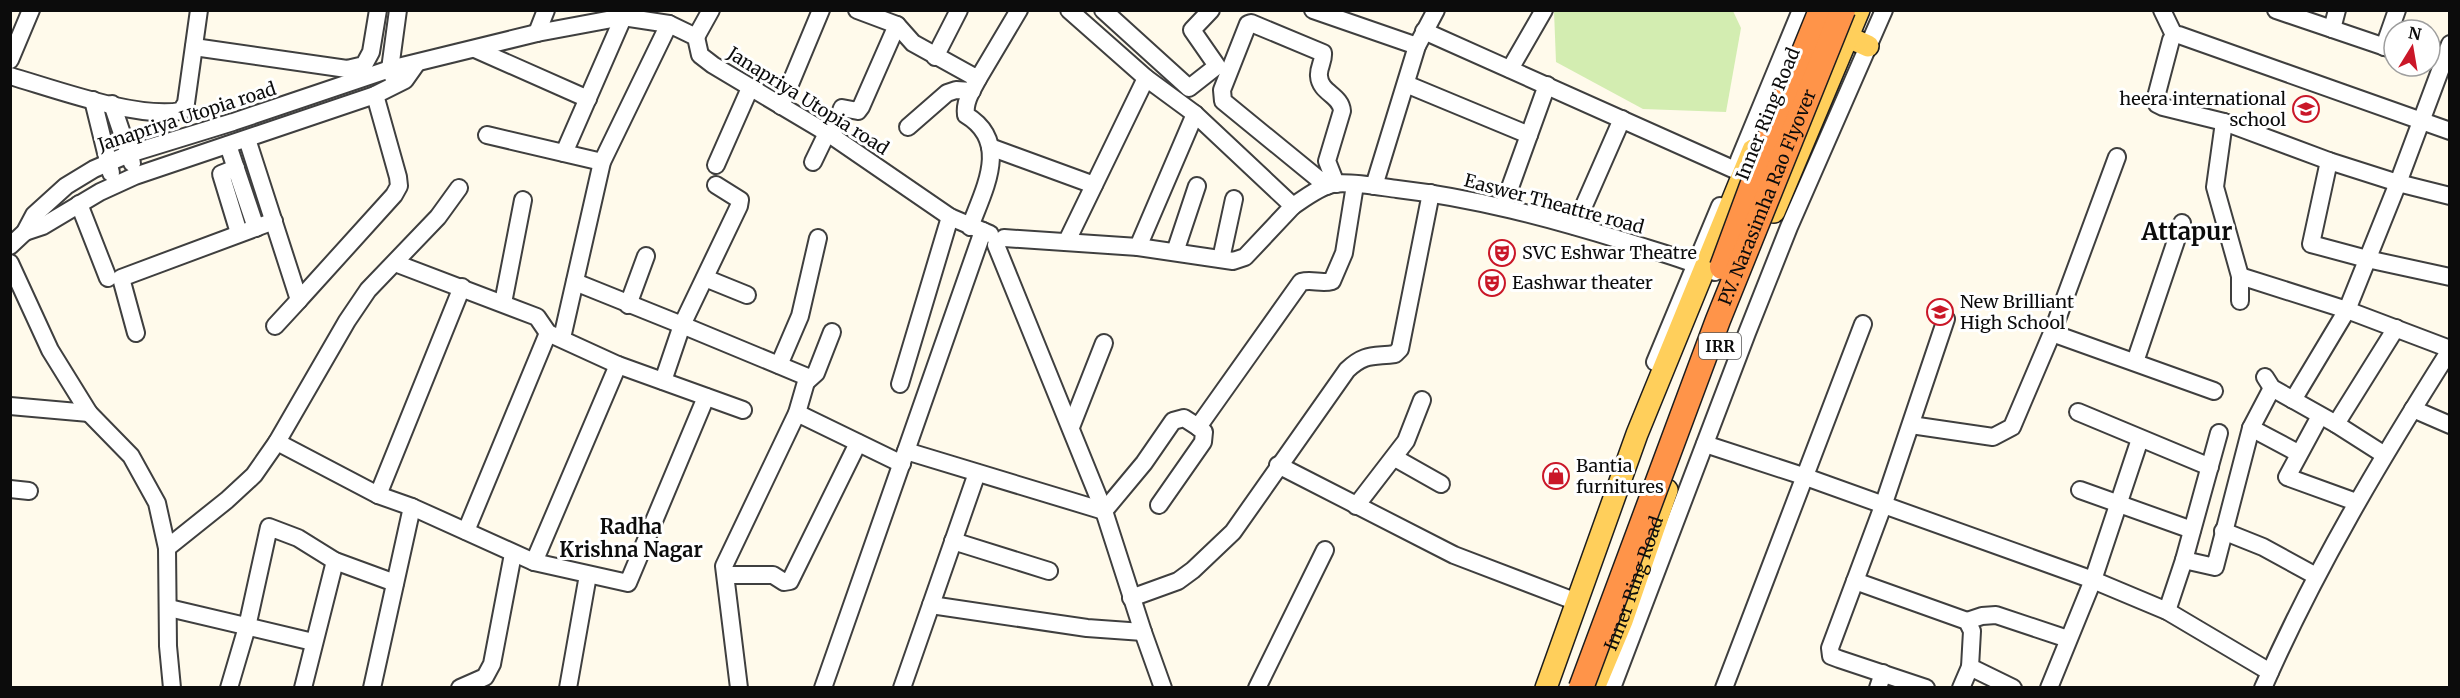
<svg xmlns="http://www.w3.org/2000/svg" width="2460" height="698" font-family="Merriweather,serif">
<rect width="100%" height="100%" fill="#fffaeb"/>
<polygon fill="#d3edb1" points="1554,11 1733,11 1741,28 1726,112 1643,109 1556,62"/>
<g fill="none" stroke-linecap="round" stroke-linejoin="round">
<defs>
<g id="minor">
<polyline points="857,10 897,25 913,43 978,79 1019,10"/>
<path d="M1069 10 1146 78 1195 114 1293 206C1305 198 1319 187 1333 184 1348 181 1381 187 1397 189 1475 198 1549 218 1624 241 1655 251 1686 259 1715 272"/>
<polyline points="1103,10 1189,88 1217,66 1192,30 1211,10"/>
<polyline points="1313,10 1417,46"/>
<polyline points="2162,10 2174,35 2171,40 2156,97 2157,104 2163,107 2224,122 2329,161 2398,183 2450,196"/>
<polyline points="2276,10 2394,50"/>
<polyline points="2332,29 2337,10"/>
<polyline points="1424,31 1744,174"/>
<polyline points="537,33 546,10"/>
<polyline points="2174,35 2179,35 2450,131"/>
<polyline points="696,37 711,10"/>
<polyline points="194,47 347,69 364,65 371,52 378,10"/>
<polyline points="2384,47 2397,10"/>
<polyline points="475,49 588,99"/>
<polyline points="935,57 959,10"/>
<polyline points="10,60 31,10"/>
<polyline points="1510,69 1544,10"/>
<path d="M10 76C55 89 136 119 181 111L186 103 199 10"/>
<polyline points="394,79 390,69 398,10"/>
<polyline points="1406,84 1529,135"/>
<polyline points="93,100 111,173"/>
<polyline points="112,104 132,163"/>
<polyline points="781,106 821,10"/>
<polyline points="2224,122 2215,187 2240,276 2240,301"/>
<polyline points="908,127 947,93 956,90 972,91"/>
<polyline points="487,135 602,162"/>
<polyline points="832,136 842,108 858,111 861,107 897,25"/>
<polyline points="247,139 299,300 394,195 399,186 398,177 375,95"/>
<polyline points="228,145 256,228"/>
<polyline points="990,147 1094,185"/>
<polyline points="564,153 626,11"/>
<polyline points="1739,160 1801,10"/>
<polyline points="2329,161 2311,244 2367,259 2450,277"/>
<polyline points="813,162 827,133"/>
<polyline points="716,165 750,88"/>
<polyline points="236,168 221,174 239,233"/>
<path d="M1327 186 1223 101 1222 90 1248 24 1251 23 1323 53C1324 61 1318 68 1319 76 1320 93 1341 95 1342 111L1327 161 1336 184"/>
<polyline points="1374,186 1417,46 1436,10"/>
<polyline points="79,204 108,278"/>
<polyline points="1503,207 1547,85"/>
<polyline points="1575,226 1622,119"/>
<path d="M970 227C984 189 1011 142 966 115 964 102 972 90 978 79"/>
<polyline points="25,232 43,226 100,192 135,176 375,95 405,80 417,63"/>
<polyline points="1004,238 1138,247 1233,261 1245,257 1293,206"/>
<polyline points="1067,241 1146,78"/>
<polyline points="996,245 1104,511 1143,632 1163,688"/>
<polyline points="10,246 25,232 34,215 66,186 94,169 129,154 233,122 390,69 537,33 623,17 669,24 696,37 700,55 713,65 832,136 950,217 990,234"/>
<polyline points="1138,247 1195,114"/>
<polyline points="1175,252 1197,186"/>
<polyline points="1221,259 1234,199"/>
<polyline points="10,263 50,350 89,413 131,456 157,503 167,548 168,646 172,688"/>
<polyline points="395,263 537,317 548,333 618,365 743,410"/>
<polyline points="2240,276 2347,310 2450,349"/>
<polyline points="705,278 747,295"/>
<polyline points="575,282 682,325 805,376 806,382 797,413 724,566 739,688"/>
<polyline points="503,303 523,200"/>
<polyline points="628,305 646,256"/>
<polyline points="275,326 299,300"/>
<polyline points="136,333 121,278 274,221"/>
<polyline points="2052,333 2214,391"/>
<polyline points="562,338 602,162 669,24"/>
<polyline points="1655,362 1720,206"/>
<polyline points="2135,362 2182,223"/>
<polyline points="779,365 800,316 818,238"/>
<polyline points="2265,377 2272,388 2336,424 2383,454"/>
<polyline points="663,381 682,325 739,206 740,200 716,185"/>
<polyline points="806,382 816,373 832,332"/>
<polyline points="900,384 950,217"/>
<polyline points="2293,400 2347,310 2398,183 2450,44"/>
<polyline points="10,406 89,413"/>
<polyline points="2413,409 2450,425"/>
<polyline points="2078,412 2210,467"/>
<polyline points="797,413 902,464"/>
<polyline points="2320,416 2287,477 2356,502"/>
<polyline points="2336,424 2396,328"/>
<polyline points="1911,425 1993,437 2012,427 2052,333 2117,157"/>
<polyline points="1071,427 1104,343"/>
<polyline points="2251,428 2298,453"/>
<polyline points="277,442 378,495 412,507 534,562 628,583 706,397"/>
<polyline points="1705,444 1803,476 2093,580 2167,611 2270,672"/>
<path d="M906 451 1104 511 1144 463 1173 421 1184 418 1198 427 1301 282C1312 279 1321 284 1332 281L1344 253 1355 185"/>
<polyline points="1395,458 1441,484"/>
<polyline points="1278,465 1454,555 1577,602"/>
<polyline points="10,489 29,491"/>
<polyline points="2080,490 2192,530"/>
<polyline points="378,495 462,287"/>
<polyline points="1159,505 1203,442 1204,432 1198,427"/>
<polyline points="1356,506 1406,441 1422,400"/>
<polyline points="466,531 548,333"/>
<polyline points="2223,531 2263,547 2316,576"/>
<polyline points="953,541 1049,571"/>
<polyline points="167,548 227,500 254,475 277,442 347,321 368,290 438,217 459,188"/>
<polyline points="2184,560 2219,433"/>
<polyline points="534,562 618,365"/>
<polyline points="726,575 773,575 784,582 790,581 858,443"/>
<polyline points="1855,581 1967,621 1972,631 1970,667 2013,688"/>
<path d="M1131 598 1178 581 1193 570 1233 532 1347 370C1365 353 1373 357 1395 354L1400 349 1431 193"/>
<polyline points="931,605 1087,628 1143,632"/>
<polyline points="169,608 313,642"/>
<polyline points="2167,611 2184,560 2215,567 2251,428 2272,388"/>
<polyline points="1967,621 1982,616 1996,615 2068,639"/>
<polyline points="229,688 247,627 269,527 298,538 335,561 395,583"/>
<polyline points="303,688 335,561"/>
<polyline points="372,688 412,507"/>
<polyline points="460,688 485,677 492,664 513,554"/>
<polyline points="568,688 588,575"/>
<polyline points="823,688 983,231"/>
<polyline points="902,688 977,473"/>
<polyline points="1257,688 1325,550"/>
<polyline points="1612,688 1747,333 1789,227 1884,10"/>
<polyline points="1724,688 1863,324"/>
<polyline points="1878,688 1883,673"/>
<polyline points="1926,688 1839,659 1831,656 1830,648 1883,506 1946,319"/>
<polyline points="1961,688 1970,667"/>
<polyline points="2049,688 2093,580 2140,439"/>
<path d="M2263 688C2315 569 2381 459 2450 350"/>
</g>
<g id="major">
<polyline points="1848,37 1868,46"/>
<polyline points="1774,212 1859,10"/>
<polyline points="1546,688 1637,434 1753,150"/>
<path id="s1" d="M1594 688 1622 621 1667 490"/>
</g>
</defs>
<use href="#minor" stroke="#3f3f3f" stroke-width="20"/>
<use href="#major" stroke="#1d1d1d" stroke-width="24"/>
<use href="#minor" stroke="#fff" stroke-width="16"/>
<use href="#major" stroke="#ffcf5b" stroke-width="21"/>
<defs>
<g id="highway-bridge">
<polyline points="1722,267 1779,113 1821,10"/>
<path id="s2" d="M1581 688 1718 320 1843 10"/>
</g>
</defs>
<use href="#highway-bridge" stroke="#1d1d1d" stroke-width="27" stroke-linecap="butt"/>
<use href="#highway-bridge" stroke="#ff9449" stroke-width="24"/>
</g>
<defs>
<symbol id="university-ring" viewBox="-11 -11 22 22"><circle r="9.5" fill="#fff" stroke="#ca1728" stroke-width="1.5"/><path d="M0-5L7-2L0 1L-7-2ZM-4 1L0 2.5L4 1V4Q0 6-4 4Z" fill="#ca1728"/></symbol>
<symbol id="theatre-ring" viewBox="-11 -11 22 22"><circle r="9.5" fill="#fff" stroke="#ca1728" stroke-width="1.5"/><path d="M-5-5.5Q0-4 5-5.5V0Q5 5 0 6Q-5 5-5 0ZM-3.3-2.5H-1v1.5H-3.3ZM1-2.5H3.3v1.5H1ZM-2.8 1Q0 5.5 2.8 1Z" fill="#ca1728"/></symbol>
<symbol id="shop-ring" viewBox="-11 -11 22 22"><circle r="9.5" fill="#fff" stroke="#ca1728" stroke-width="1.5"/><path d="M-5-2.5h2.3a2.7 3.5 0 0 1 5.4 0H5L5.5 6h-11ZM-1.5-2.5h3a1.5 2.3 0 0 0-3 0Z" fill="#ca1728"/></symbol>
</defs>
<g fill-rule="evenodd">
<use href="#university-ring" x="2291" y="94" width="30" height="30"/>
<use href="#theatre-ring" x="1487" y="238" width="30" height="30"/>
<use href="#theatre-ring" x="1477" y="268" width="30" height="30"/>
<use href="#university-ring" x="1925" y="297" width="30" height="30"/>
<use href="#shop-ring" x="1541" y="461" width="30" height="30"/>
</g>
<g text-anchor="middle" stroke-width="6" stroke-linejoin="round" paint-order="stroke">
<rect fill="#fff" stroke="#555" stroke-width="1.5" x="1699" y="333" width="42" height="26" rx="4.5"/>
<g font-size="16" font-weight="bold" fill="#0c0c0c">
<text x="1720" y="352">IRR</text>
</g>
<g font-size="18" fill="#0c0c0c" stroke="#fff" text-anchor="start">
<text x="2286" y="105" text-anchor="end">heera international<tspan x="2286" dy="21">school</tspan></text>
<text x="1522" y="259">SVC Eshwar Theatre</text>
<text x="1512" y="289">Eashwar theater</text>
<text x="1960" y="308">New Brilliant<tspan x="1960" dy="21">High School</tspan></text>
<text x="1576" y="472">Bantia<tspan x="1576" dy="21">furnitures</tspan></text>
</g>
<g font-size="18" fill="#0c0c0c" stroke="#fff">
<text transform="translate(808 101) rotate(32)" y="6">Janapriya Utopia road</text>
<text transform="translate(1768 114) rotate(-68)" y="6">Inner Ring Road</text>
<text transform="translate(187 117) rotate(-18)" y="6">Janapriya Utopia road</text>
<text dy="6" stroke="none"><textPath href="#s2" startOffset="525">P.V. Narasimha Rao Flyover</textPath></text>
<text transform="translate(1554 204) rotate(15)" y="6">Easwer Theattre road</text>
<text dy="6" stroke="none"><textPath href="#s1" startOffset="112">Inner Ring Road</textPath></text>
</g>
<g font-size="20" font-weight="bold" fill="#0c0c0c" stroke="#fff">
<text x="631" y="534">Radha<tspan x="631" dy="23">Krishna Nagar</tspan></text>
</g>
<g font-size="24" font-weight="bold" fill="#0c0c0c" stroke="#fff">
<text x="2187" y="240">Attapur</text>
</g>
</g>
<rect width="2460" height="698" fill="none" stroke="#0c0c0c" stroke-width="24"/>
<g transform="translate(2412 48) rotate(11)"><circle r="28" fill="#ffffff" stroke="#9e9e9e" stroke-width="1.5"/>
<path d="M0-4.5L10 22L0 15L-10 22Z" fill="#ca1728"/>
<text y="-9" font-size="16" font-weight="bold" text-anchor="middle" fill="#0c0c0c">N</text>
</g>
</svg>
